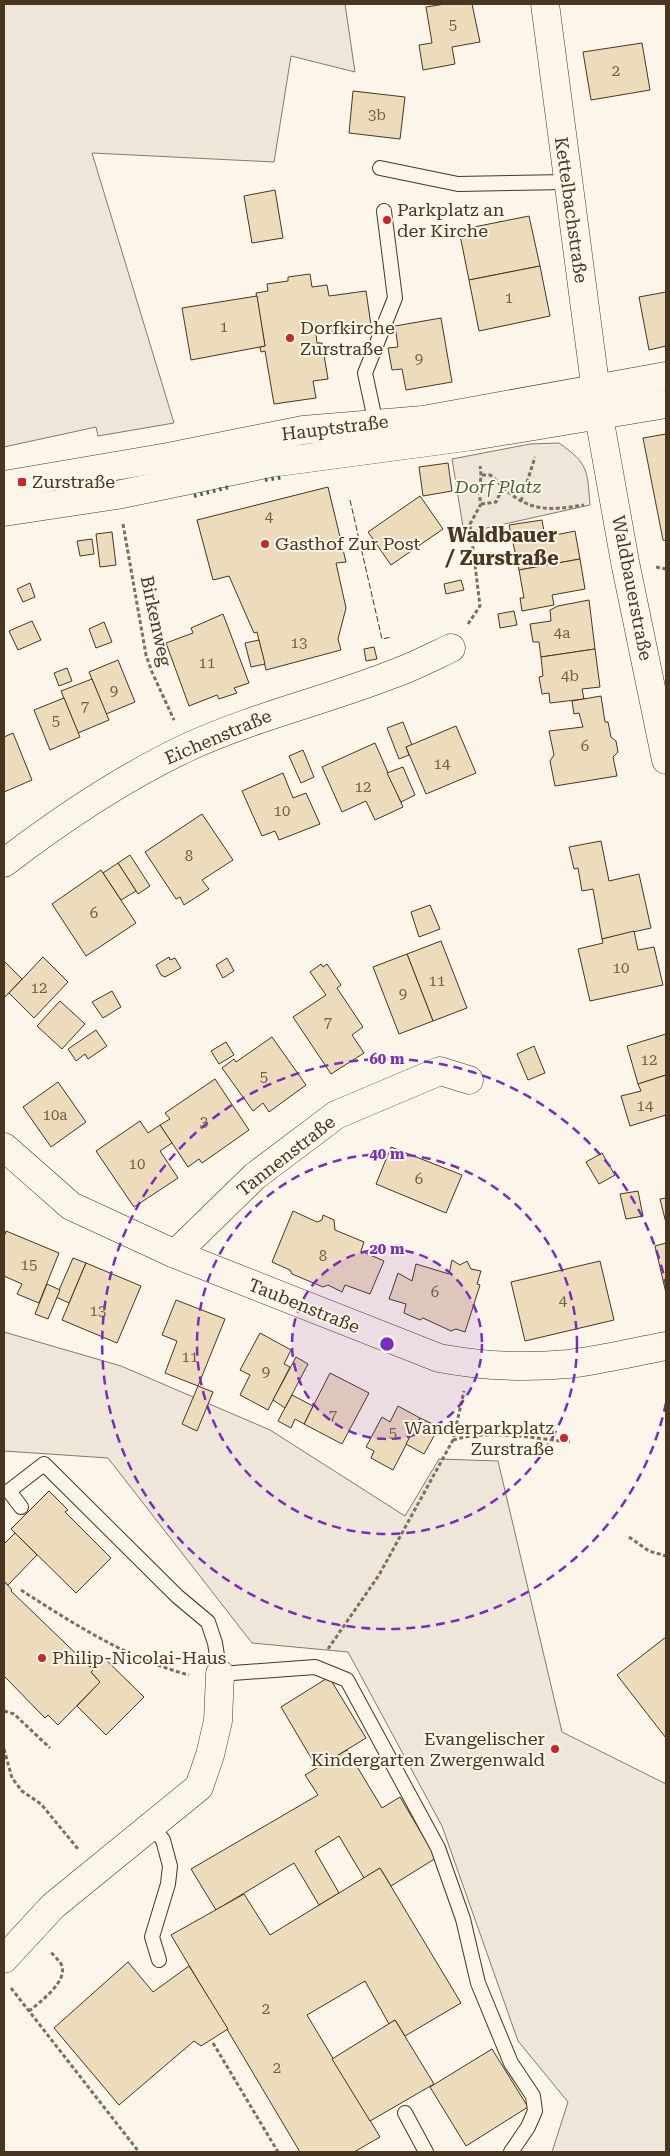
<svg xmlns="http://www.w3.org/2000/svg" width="670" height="2156" font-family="'Roboto Serif',serif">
<rect width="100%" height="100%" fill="#fbf6e9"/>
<g fill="#ede6d9" stroke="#887966">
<polygon points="4,4 345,4 355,72 291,56 274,162 92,153 174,423 98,436 96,427 4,447"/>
<path d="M559 443C589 464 587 470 590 505L464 533 452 459 530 444Z"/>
<polygon points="4,1332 121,1366 270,1430 405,1516 439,1459 498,1461 562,1732 666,1784 666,2152 552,2152 568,2102 518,2041 442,1826 348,1652 252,1643 108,1458 4,1451"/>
</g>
<g fill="#ecdcbc" stroke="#4a3520">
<polygon points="445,4 472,4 480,42 452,47 455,64 423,70 419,45 432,43 426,7"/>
<polygon points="642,43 650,90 591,100 583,52"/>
<polygon points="353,91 405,97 400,139 349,133"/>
<polygon points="275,190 283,238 252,243 244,196"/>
<polygon points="529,216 540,266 469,280 459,230"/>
<polygon points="540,266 550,316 479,331 469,280"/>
<polygon points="310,274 312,287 327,285 329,296 366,291 371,325 316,334 317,343 322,343 328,379 313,381 316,398 274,404 265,351 261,352 260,347 265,346 256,293 268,291 267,284 288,281 288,277"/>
<polygon points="666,292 666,346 649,350 639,297"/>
<polygon points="257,296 265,346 191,360 182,308"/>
<polygon points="441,318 452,382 406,390 402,369 392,370 388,348 398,347 395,326"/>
<polygon points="666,434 666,541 663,540 643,438"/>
<polygon points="448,463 452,491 423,496 419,467"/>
<polygon points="328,487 346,562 336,563 346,608 338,639 341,650 266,670 257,632 254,633 229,576 213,580 197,520"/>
<polygon points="420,496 443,529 391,565 368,532"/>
<polygon points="542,520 545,537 575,531 580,559 519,570 509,525"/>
<polygon points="112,532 116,565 100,567 96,534"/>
<polygon points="92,539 94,554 80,556 77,541"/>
<polygon points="580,559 585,589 552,595 554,605 522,611 520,598 524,598 519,570"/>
<polygon points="461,580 464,590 446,594 444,584"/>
<polygon points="30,583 35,597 23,602 17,589"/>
<polygon points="589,600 595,649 541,657 539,642 533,642 530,624 551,621 550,610 558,606"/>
<polygon points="514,611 517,625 500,628 498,614"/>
<polygon points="223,614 249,683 234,688 237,693 219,699 217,695 189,706 166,643 193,633 191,628"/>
<polygon points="32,621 41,640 18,650 9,631"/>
<polygon points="104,622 112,642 96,648 89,629"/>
<polygon points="259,640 265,664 251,667 245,643"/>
<polygon points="374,647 377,659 366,661 364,649"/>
<polygon points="595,649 600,687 582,689 584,699 550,703 549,693 542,694 539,677 543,676 541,657"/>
<polygon points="118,660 135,702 106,714 89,672"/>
<polygon points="67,668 72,681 59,686 54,673"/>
<polygon points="92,679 109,720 78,733 61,691"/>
<polygon points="601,696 605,722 608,722 611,737 616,741 618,752 613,757 617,776 555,786 550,761 554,755 549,731 583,727 579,713 574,714 572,701"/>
<polygon points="64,698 80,737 50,750 34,710"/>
<polygon points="403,722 412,745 406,747 409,755 399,759 387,728"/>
<polygon points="456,726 476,773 426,794 406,747"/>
<polygon points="13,733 32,780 4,792 4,737"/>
<polygon points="375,743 403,807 375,820 366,801 342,812 322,767"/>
<polygon points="303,750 314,777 301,783 289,756"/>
<polygon points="403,767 415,795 401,802 387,773"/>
<polygon points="283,773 293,798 306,793 320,824 279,840 275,831 262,836 242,791"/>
<polygon points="202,814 233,860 202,880 209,889 184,905 180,897 176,899 145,852"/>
<polygon points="601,841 609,881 639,874 651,928 602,939 593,889 582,891 578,868 574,869 569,847"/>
<polygon points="130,855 150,886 138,894 118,863"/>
<polygon points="118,863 136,891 121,900 103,873"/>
<polygon points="101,870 136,923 86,956 52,904"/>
<polygon points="430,905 440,929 419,937 411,912"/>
<polygon points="634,931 638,950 654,947 663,985 590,1001 578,949 603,943 602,939"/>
<polygon points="441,941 467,1008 433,1021 407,954"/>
<polygon points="407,954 433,1021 399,1034 373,967"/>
<polygon points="43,957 68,982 34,1018 9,993"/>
<polygon points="169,957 170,960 175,958 181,968 165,977 161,975 156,965"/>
<polygon points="227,958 234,971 223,978 216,965"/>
<polygon points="4,961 22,979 4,998"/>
<polygon points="321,964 323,967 327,964 341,985 337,988 363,1027 352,1035 364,1053 331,1074 293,1017 326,995 310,972"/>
<polygon points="112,991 121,1007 103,1018 92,1002"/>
<polygon points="60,1001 85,1024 62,1049 37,1026"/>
<polygon points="96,1030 107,1046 88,1059 85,1054 76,1061 68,1049"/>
<polygon points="666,1034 666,1075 638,1084 627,1046"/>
<polygon points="272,1037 306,1085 269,1112 263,1103 253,1111 222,1068 234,1059 236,1062"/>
<polygon points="226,1042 234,1055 219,1064 211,1051"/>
<polygon points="534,1046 545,1073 528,1080 517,1054"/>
<polygon points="666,1075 666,1115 630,1126 621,1096 641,1091 638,1084"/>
<polygon points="215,1079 249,1130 202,1163 199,1159 188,1167 160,1125 170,1119 165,1113"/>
<polygon points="58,1082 86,1122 51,1147 23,1107"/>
<polygon points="140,1121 148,1133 160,1125 172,1143 160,1151 178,1178 134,1207 96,1151"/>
<polygon points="391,1147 462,1175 446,1213 376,1184"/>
<polygon points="602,1153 615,1175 599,1184 586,1162"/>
<polygon points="638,1191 643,1216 626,1219 620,1194"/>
<polygon points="666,1198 666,1223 660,1199"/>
<polygon points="293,1211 317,1222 322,1220 323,1215 334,1220 335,1230 364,1242 361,1251 384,1261 370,1294 345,1285 342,1292 328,1285 323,1287 292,1274 290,1270 272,1262"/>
<polygon points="6,1231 59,1253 39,1303 17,1294 22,1284 4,1276 4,1237"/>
<polygon points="666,1243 666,1293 655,1246"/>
<polygon points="73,1258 86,1263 69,1303 56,1297"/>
<polygon points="452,1260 460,1265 467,1261 471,1269 481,1271 477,1284 480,1285 465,1332 456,1329 451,1331 423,1318 420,1320 404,1313 406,1304 389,1299 398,1273 412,1281 416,1264 449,1274"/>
<polygon points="600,1261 614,1320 525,1341 511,1282"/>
<polygon points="86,1263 141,1286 117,1343 62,1320"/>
<polygon points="47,1284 60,1290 48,1319 35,1314"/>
<polygon points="176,1300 225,1319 198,1386 165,1373 177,1341 162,1335"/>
<polygon points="260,1333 291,1350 284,1364 290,1367 268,1410 240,1395 250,1375 240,1370"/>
<polygon points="296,1357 308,1364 285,1408 273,1400"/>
<polygon points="330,1373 369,1393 342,1444 304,1424"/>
<polygon points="198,1386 213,1392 197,1431 182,1424"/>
<polygon points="292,1395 313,1406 304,1424 295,1419 291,1428 278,1421"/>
<polygon points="398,1406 420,1418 393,1470 371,1458 374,1451 366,1447 382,1417 390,1422"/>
<polygon points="420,1418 439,1427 424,1454 406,1444"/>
<polygon points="49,1491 68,1510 65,1512 111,1558 76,1593 11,1529"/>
<polygon points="15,1533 37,1555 8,1585 4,1581 4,1544"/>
<polygon points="4,1581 12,1590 11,1591 93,1670 91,1672 100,1682 58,1725 48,1715 45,1718 4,1676"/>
<polygon points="666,1637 666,1738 617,1675"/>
<polygon points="101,1655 144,1697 106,1735 77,1706 100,1682 91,1672 93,1670 90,1667"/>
<polygon points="329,1677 366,1738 317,1768 281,1707"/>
<polygon points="347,1750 382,1808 400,1797 436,1858 391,1886 380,1868 364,1878 339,1836 315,1851 339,1893 319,1905 294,1863 216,1910 191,1869 318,1795 305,1775"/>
<polygon points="380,1868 461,2003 405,2036 395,2020 389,2024 365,1981 307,2015 380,2137 354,2152 300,2152 171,1935 244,1894 270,1935"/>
<polygon points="128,1962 153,1992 189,1966 228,2029 201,2046 194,2041 119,2105 54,2028"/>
<polygon points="395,2020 434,2084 370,2121 332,2059"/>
<polygon points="492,2049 528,2107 466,2146 430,2087"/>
</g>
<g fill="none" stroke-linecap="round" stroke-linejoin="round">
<defs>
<g id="lane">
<polyline points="380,168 458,184 567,182"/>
<polyline points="377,429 365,373 395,298 384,211"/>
<polyline points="21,1507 9,1491 44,1464 177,1596 208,1622 215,1643 220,1674 315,1667 347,1680 438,1848 463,1919 478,1983 511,2063 533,2096 535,2111 528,2127 511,2152"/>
<polyline points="151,1825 163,1840 170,1866 168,1884 152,1937 159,1960"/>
<polyline points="405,2113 426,2152"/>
</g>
<g id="street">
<polyline points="545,4 600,422 625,562 666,760"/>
<path d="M4 863C60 820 121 779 186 748 253 717 324 701 393 674 413 667 432 657 451 648"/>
<path d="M4 1147 71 1206 175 1254 439 1358C481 1366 525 1368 568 1364 601 1360 634 1352 666 1346"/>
<polyline points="175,1254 255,1176 336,1115 440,1071 469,1080"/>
<polyline points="4,1959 53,1906 199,1787 210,1755 218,1721 220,1674"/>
</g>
<g id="secondary">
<polyline points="4,485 168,457 303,430 423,420 666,376"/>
<polyline points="4,512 117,495 271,463 473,436 666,404"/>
</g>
</defs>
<use href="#lane" stroke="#4a3520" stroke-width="16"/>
<use href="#street" stroke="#4a3520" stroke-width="29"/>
<use href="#secondary" stroke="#4a3520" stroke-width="29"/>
<g stroke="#7f6f5c" stroke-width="3" stroke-dasharray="4 2.5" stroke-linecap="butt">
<path d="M482 475H490C496 479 499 484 504 488 530 513 552 510 584 505"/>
<polyline points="521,501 535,457"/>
<polyline points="481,504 496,502 503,487"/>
<polyline points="123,524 146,655 152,672 174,720"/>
<polyline points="656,567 666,569"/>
<path d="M468 624 480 606 470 524 481 504C477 488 483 480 480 466"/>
<path d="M453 1440C490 1429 531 1438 570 1442"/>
<polyline points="629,1537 649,1551 666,1556"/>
<path d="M21 1590C74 1624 128 1659 189 1675"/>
<polyline points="328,1649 379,1575 453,1440 464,1391"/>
<polyline points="4,1711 14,1714 50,1748"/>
<polyline points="4,1749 12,1778 22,1791 41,1804 78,1849"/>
<polyline points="11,1988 139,2152"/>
<path d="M29 2011C39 2003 70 1980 61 1964 58 1959 53 1955 50 1951"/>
<polyline points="213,2043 278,2152"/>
</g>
<use href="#lane" stroke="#fbf6e9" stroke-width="14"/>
<use href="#street" stroke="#fbf6e9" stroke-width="28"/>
<use href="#secondary" stroke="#fbf6e9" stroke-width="28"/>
<g stroke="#436837" stroke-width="4" stroke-dasharray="2.5 4" stroke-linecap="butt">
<polyline points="265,480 284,477"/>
<polyline points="194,496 229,487"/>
</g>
<polyline stroke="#4a3520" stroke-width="1" stroke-dasharray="6 2.5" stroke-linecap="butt" points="350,500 382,639 392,637"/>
</g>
<circle cx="387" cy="1344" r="95" fill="#7b2cbf" fill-opacity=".12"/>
<g fill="none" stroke="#7b2cbf" stroke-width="2.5" stroke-dasharray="9 6">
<circle cx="387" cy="1344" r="95"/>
<circle cx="387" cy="1344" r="190"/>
<path d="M666 1403A285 285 0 1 1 666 1285"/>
</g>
<g fill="#c62828" stroke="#fbf6e9" stroke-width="2">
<circle cx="387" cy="220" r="5"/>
<circle cx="290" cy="338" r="5"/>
<rect x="17" y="477" width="10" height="10" rx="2.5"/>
<circle cx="265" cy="544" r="5"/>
<circle cx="564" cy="1438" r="5"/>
<circle cx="42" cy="1658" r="5"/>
<circle cx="555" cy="1749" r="5"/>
</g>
<g text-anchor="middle" stroke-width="4" stroke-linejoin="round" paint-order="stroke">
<g font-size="15" fill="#725f47">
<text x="453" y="30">5</text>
<text x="616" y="76">2</text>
<text x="377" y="120">3b</text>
<text x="509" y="303">1</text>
<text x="224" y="332">1</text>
<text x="419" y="364">9</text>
<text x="269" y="522">4</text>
<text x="562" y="638">4a</text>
<text x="299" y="648">13</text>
<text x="207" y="668">11</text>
<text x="570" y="681">4b</text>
<text x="114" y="696">9</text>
<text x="85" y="711">7</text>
<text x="56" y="726">5</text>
<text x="585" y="751">6</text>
<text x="442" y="769">14</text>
<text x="363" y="792">12</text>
<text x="282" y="816">10</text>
<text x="189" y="861">8</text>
<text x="94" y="918">6</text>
<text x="621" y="973">10</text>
<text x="437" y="986">11</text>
<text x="39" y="993">12</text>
<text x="403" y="999">9</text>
<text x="328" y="1027">7</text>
<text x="649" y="1065">12</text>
<text x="264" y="1082">5</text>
<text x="645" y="1111">14</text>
<text x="55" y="1120">10a</text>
<text x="204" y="1127">3</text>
<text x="137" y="1169">10</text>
<text x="419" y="1184">6</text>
<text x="323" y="1261">8</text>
<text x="29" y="1270">15</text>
<text x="435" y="1297">6</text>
<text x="563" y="1306">4</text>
<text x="98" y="1316">13</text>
<text x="190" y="1362">11</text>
<text x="266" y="1377">9</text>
<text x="333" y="1420">7</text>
<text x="393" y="1438">5</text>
<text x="266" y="2014">2</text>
<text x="277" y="2073">2</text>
</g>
<g font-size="18" fill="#4a3520" stroke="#fbf6e9" text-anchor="start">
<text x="397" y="216">Parkplatz an<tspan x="397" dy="21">der Kirche</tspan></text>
<text x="300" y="334">Dorfkirche<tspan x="300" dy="21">Zurstraße</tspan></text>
<text x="32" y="488">Zurstraße</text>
<text x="275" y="550">Gasthof Zur Post</text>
<text x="554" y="1434" text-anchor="end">Wanderparkplatz<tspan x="554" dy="21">Zurstraße</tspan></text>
<text x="52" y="1664">Philip-Nicolai-Haus</text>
<text x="545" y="1745" text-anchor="end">Evangelischer<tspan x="545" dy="21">Kindergarten Zwergenwald</tspan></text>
</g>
<g font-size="18" fill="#4a3520" stroke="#fbf6e9">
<text transform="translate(571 210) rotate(82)" y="6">Kettelbachstraße</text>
<text transform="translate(335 428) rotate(-7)" y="6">Hauptstraße</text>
<text transform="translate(632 588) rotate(79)" y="6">Waldbauerstraße</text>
<text transform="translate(156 621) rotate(78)" y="6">Birkenweg</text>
<text transform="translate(218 737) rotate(-23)" y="6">Eichenstraße</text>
<text transform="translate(286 1156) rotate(-38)" y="6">Tannenstraße</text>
<text transform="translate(304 1306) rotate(22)" y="6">Taubenstraße</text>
</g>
<g font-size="18" font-style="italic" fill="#436837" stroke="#fbf6e9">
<text x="498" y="493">Dorf Platz</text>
</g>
<g font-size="20" font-weight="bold" fill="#4a3520" stroke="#fbf6e9">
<text x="502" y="542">Waldbauer<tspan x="502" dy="23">/ Zurstraße</tspan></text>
</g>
</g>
<circle cx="387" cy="1344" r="8" fill="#7b2cbf" stroke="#fbf6e9" stroke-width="2.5"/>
<g font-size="15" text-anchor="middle" font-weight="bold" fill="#7b2cbf" stroke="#fbf6e9" stroke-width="4" stroke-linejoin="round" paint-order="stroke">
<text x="387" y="1064">60 m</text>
<text x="387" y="1159">40 m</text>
<text x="387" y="1254">20 m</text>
</g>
<rect width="670" height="2156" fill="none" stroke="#4a3520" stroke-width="10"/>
</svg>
